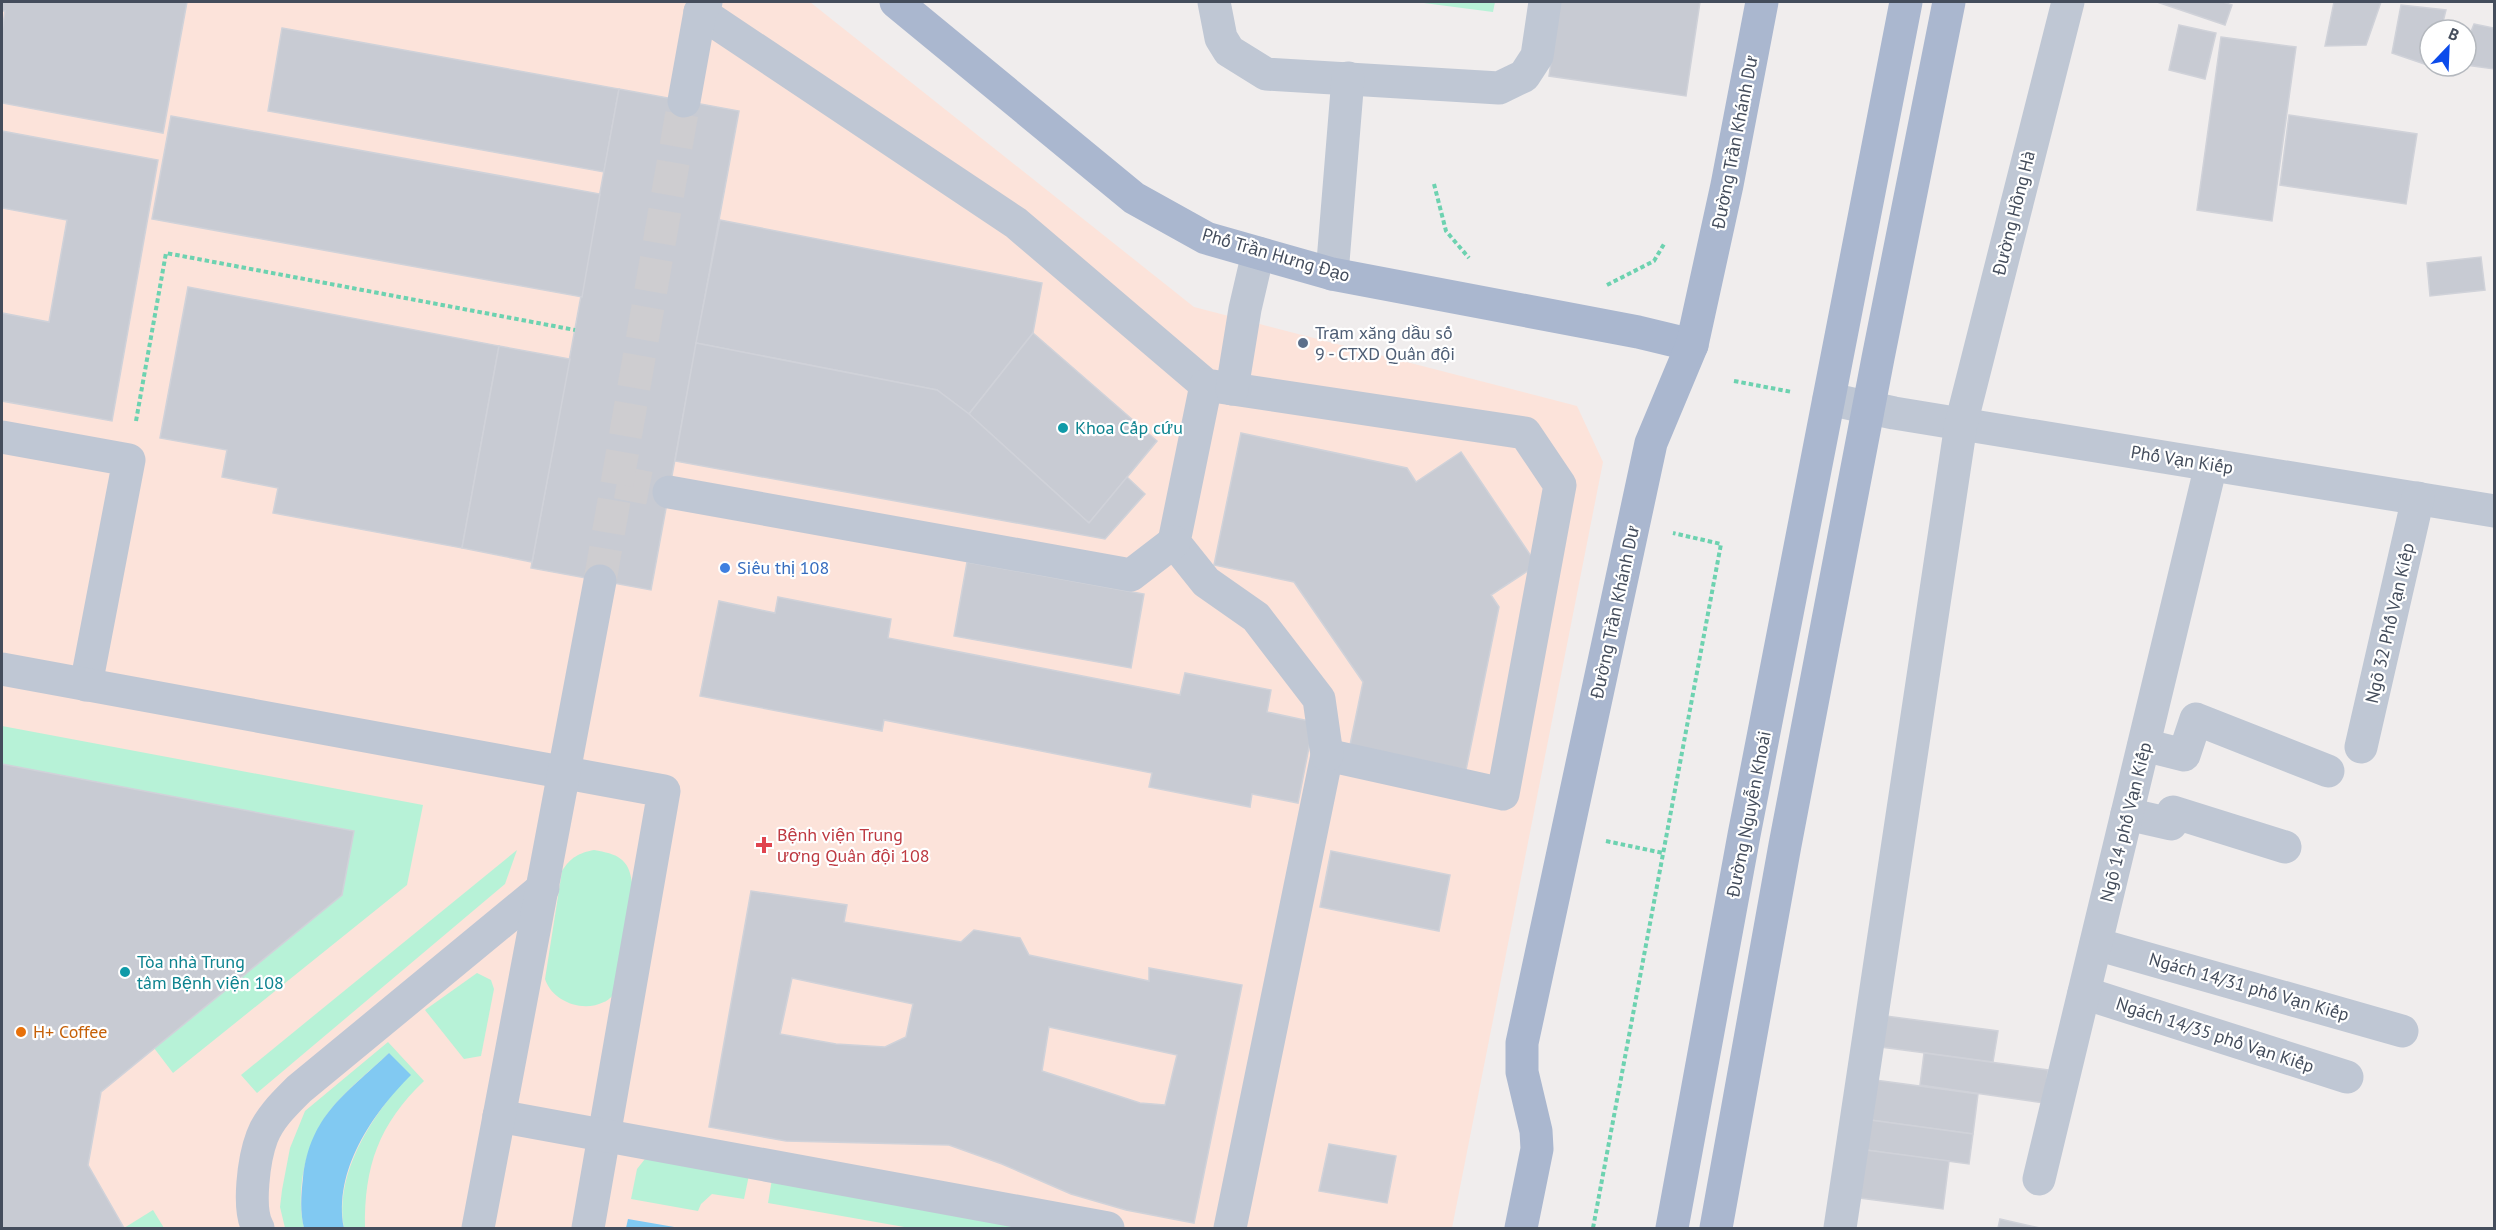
<svg xmlns="http://www.w3.org/2000/svg" width="2496" height="1230" font-family="'PT Sans',sans-serif">
	<style>
		.medical { fill: #fce3da }
		.green { fill: #b7f2d7 }
		.water { fill: #81c9f2 }
		.building { fill: #c8cbd3; stroke: #d0d2d9; stroke-width: 1.5; fill-rule: evenodd }
		.lines { fill: none; stroke-linecap: round; stroke-linejoin: round }
		.minor-tunnel { stroke: #cecdd0; stroke-width: 33; stroke-dasharray: 33 16; stroke-linecap: butt }
		.path { stroke: #6dd2b0; stroke-width: 4; stroke-dasharray: 4.5 3; stroke-linecap: butt }
		.minor { stroke: #bfc7d4; stroke-width: 33 }
		.major { stroke: #aab7cf; stroke-width: 33 }
		.service-dot { fill: #5c6f8a; stroke: #fff; stroke-width: 2 }
		.culture-dot { fill: #0f9aa8; stroke: #fff; stroke-width: 2 }
		.shop-dot { fill: #3f7fe0; stroke: #fff; stroke-width: 2 }
		.health-dot { fill: #e0444e; stroke: #fff; stroke-width: 2 }
		.food-dot { fill: #e8710a; stroke: #fff; stroke-width: 2 }
		.labels { text-anchor: middle; stroke-width: 4.5; stroke-linejoin: round; paint-order: stroke }
		.street-label { font-size: 18px; fill: #444d5c; stroke: #fff }
		.service-label { font-size: 18px; fill: #4e5e75; stroke: #fff; text-anchor: start }
		.culture-label { font-size: 18px; fill: #0d838f; stroke: #fff; text-anchor: start }
		.shop-label { font-size: 18px; fill: #366cbe; stroke: #fff; text-anchor: start }
		.health-label { font-size: 18px; fill: #be3a42; stroke: #fff; text-anchor: start }
		.food-label { font-size: 18px; fill: #c56008; stroke: #fff; text-anchor: start }
	</style>
	<rect width="100%" height="100%" fill="#f0eded"/>
	<polygon class="medical" points="2,2 810,2 1194,307 1577,406 1603,462 1452,1228 2,1228"/>
	<g class="green">
		<polygon points="1416,2 1495,2 1493,12"/>
		<polygon points="2,726 423,805 407,885 173,1073 154,1048 342,895 354,831 2,764"/>
		<polygon points="517,850 505,884 257,1093 241,1075"/>
		<path d="M594 850C617 854 629 858 632 883L615 993C612 996 608 1001 604 1002 582 1013 552 1001 545 979L562 871C571 857 579 853 594 850Z"/>
		<polygon points="477,973 491,980 494,989 481,1056 464,1059 425,1010"/>
		<path d="M388 1042 424 1081C379 1124 364 1166 365 1228H344C335 1181 363 1131 392 1095L389 1053C370 1071 348 1088 331 1109 306 1140 295 1189 304 1228H285L280 1207 282 1190 290 1148 305 1111Z"/>
		<polygon points="645,1159 749,1175 744,1199 712,1194 701,1204 698,1211 631,1199 637,1169"/>
		<polygon points="772,1179 1045,1228 910,1228 768,1203"/>
		<polygon points="153,1210 164,1228 124,1228"/>
	</g>
	<g class="water">
		<path d="M389 1053 411 1075C372 1114 333 1171 344 1228H304C300 1212 301 1195 303 1178 310 1115 346 1094 389 1053Z"/>
		<polygon points="628,1219 680,1228 626,1228"/>
	</g>
	<g class="building">
		<polygon points="2,2 187,2 163,133 2,103 2,31 5,11 2,11"/>
		<polygon points="1560,2 1700,2 1686,96 1549,76"/>
		<polygon points="2157,2 2223,2 2232,5 2225,25"/>
		<polygon points="2334,2 2381,2 2366,45 2325,46"/>
		<polygon points="2401,5 2446,10 2441,30 2430,30 2430,66 2392,53"/>
		<polygon points="2474,24 2494,28 2494,69 2466,65 2466,44"/>
		<polygon points="2179,25 2216,33 2205,79 2169,70"/>
		<polygon points="282,28 619,89 604,172 268,111"/>
		<polygon points="2221,37 2296,47 2272,221 2197,210"/>
		<polygon points="619,89 739,111 651,590 531,568"/>
		<polygon points="2289,115 2417,134 2406,204 2280,185"/>
		<polygon points="171,116 600,194 582,297 152,219"/>
		<polygon points="2,131 158,160 112,421 2,401 2,313 49,322 67,220 2,208"/>
		<polygon points="720,220 1042,283 1033,333 969,414 937,390 696,343"/>
		<polygon points="2481,257 2485,290 2430,296 2427,263"/>
		<polygon points="188,287 499,346 462,548 273,513 278,488 222,477 227,450 160,438"/>
		<polygon points="1033,333 1157,441 1089,523 969,414"/>
		<polygon points="696,343 937,390 969,414 1089,523 1127,477 1145,494 1105,539 675,461"/>
		<polygon points="499,346 570,359 532,562 462,548"/>
		<polygon points="1241,433 1407,468 1416,482 1461,452 1537,565 1491,595 1499,607 1466,770 1350,745 1363,682 1294,582 1214,565"/>
		<polygon points="967,562 1144,594 1131,668 954,636"/>
		<polygon points="778,597 891,619 888,638 1180,695 1185,673 1271,690 1267,712 1314,722 1298,803 1252,794 1250,807 1149,787 1152,773 884,720 882,731 700,696 719,601 775,613"/>
		<polygon points="2,764 354,831 342,895 101,1092 88,1165 124,1228 2,1228"/>
		<polygon points="1331,851 1450,875 1439,931 1320,907"/>
		<path d="M751 891 847 905 844 922 961 942 974 930 1020 938 1029 955 1149 981V968L1242 985 1194 1223 1126 1210 1071 1194 1002 1164 949 1145 786 1141 709 1127ZM792 978 913 1004 906 1037 885 1047 836 1044 780 1034ZM1049 1027 1177 1055 1165 1105 1140 1103 1042 1071Z"/>
		<polygon points="1886,1016 1998,1031 1993,1062 1881,1047"/>
		<polygon points="1924,1053 2048,1070 2044,1103 1920,1085"/>
		<polygon points="1875,1080 1978,1094 1973,1134 1870,1120"/>
		<polygon points="1870,1120 1973,1134 1969,1164 1866,1150"/>
		<polygon points="1329,1144 1396,1156 1387,1203 1319,1191"/>
		<polygon points="1866,1150 1949,1161 1943,1209 1860,1198"/>
		<polygon points="2000,1219 2040,1228 1998,1228"/>
	</g>
	<g class="lines">
		<g class="minor-tunnel">
			<polyline points="617,482 669,492"/>
			<polyline points="600,581 684,101"/>
		</g>
		<g class="path">
			<polyline points="1434,184 1446,231 1469,258"/>
			<polyline points="1607,285 1654,261 1664,244"/>
			<polyline points="1734,381 1792,392"/>
			<polyline points="136,421 166,253 575,330"/>
			<polyline points="1606,841 1663,853"/>
			<polyline points="1593,1228 1721,544 1673,533"/>
		</g>
		<g class="minor">
			<polyline points="1214,2 1221,38 1229,51 1266,74 1499,88 1524,76 1537,56 1545,2"/>
			<polyline points="700,12 1016,223 1206,385 1525,433 1560,485 1503,794 1327,755 1230,1228"/>
			<polyline points="684,101 700,12 706,2"/>
			<polyline points="1332,274 1348,78"/>
			<polyline points="1206,385 1174,542 1206,582 1256,617 1319,699 1327,755"/>
			<polyline points="1232,389 1245,309 1258,253"/>
			<polyline points="1829,399 1894,413 2494,511"/>
			<polyline points="2,437 129,460 86,685"/>
			<polyline points="669,492 1131,575 1174,542"/>
			<polyline points="2,669 664,791 588,1228"/>
			<polyline points="2144,745 2184,755 2196,719 2328,771"/>
			<polyline points="2361,747 2418,498"/>
			<polyline points="2127,814 2171,824 2173,812 2285,847"/>
			<polyline points="2096,944 2402,1031"/>
			<polyline points="2084,993 2347,1077"/>
			<polyline points="499,1116 1108,1228"/>
			<polyline points="2039,1179 2211,465"/>
			<path d="M258 1228C247 1209 254 1158 262 1137 269 1118 285 1103 299 1089L543 888"/>
			<polyline points="478,1228 600,581"/>
			<polyline points="1840,1228 1961,424 2068,2"/>
		</g>
		<g class="major">
			<polyline points="896,2 1134,198 1206,238 1332,274 1638,332 1692,345"/>
			<polyline points="1521,1228 1537,1149 1536,1131 1522,1072 1522,1043 1651,443 1692,345 1727,185 1762,2"/>
			<polyline points="1672,1228 1744,835 1906,2"/>
			<polyline points="1716,1228 1785,845 1878,358 1949,2"/>
		</g>
	</g>
	<circle class="service-dot" cx="1303" cy="343" r="6"/>
	<g class="culture-dot">
		<circle cx="1063" cy="428" r="6"/>
		<circle cx="125" cy="972" r="6"/>
	</g>
	<circle class="shop-dot" cx="725" cy="568" r="6"/>
	<path class="health-dot" d="M761 836h6v6h6v6h-6v6h-6v-6h-6v-6h6z"/>
	<circle class="food-dot" cx="21" cy="1032" r="6"/>
	<g class="labels">
		<g class="street-label">
			<text transform="translate(1735 142) rotate(-79)" y="6">Đường Trần Khánh Dư</text>
			<text transform="translate(2014 213) rotate(-76)" y="6">Đường Hồng Hà</text>
			<text transform="translate(1276 255) rotate(16)" y="6">Phố Trần Hưng Đạo</text>
			<text transform="translate(2182 460) rotate(9)" y="6">Phố Vạn Kiếp</text>
			<text transform="translate(1615 612) rotate(-78)" y="6">Đường Trần Khánh Dư</text>
			<text transform="translate(2390 623) rotate(-77)" y="6">Ngõ 32 Phố Vạn Kiếp</text>
			<text transform="translate(1749 814) rotate(-79)" y="6">Đường Nguyễn Khoái</text>
			<text transform="translate(2126 822) rotate(-76)" y="6">Ngõ 14 phố Vạn Kiếp</text>
			<text transform="translate(2249 987) rotate(16)" y="6">Ngách 14/31 phố Vạn Kiếp</text>
			<text transform="translate(2215 1035) rotate(18)" y="6">Ngách 14/35 phố Vạn Kiếp</text>
		</g>
		<g class="service-label">
			<text x="1315" y="339">Trạm xăng dầu số<tspan x="1315" dy="21">9 - CTXD Quân đội</tspan></text>
		</g>
		<g class="culture-label">
			<text x="1075" y="434">Khoa Cấp cứu</text>
			<text x="137" y="968">Tòa nhà Trung<tspan x="137" dy="21">tâm Bệnh viện 108</tspan></text>
		</g>
		<g class="shop-label">
			<text x="737" y="574">Siêu thị 108</text>
		</g>
		<g class="health-label">
			<text x="777" y="841">Bệnh viện Trung<tspan x="777" dy="21">ương Quân đội 108</tspan></text>
		</g>
		<g class="food-label">
			<text x="33" y="1038">H+ Coffee</text>
		</g>
	</g>
	<rect width="2496" height="1230" fill="none" stroke="#444d5c" stroke-width="6"/>
	<g transform="translate(2448 48) rotate(23)"><circle r="28" fill="#ffffff" stroke="#b4b8be" stroke-width="1.5"/>
	<path d="M0-4.5L10 22L0 15L-10 22Z" fill="#0c4beb"/>
	<text y="-9" font-size="16" font-weight="bold" text-anchor="middle" fill="#444d5c">B</text>
	</g>
</svg>
